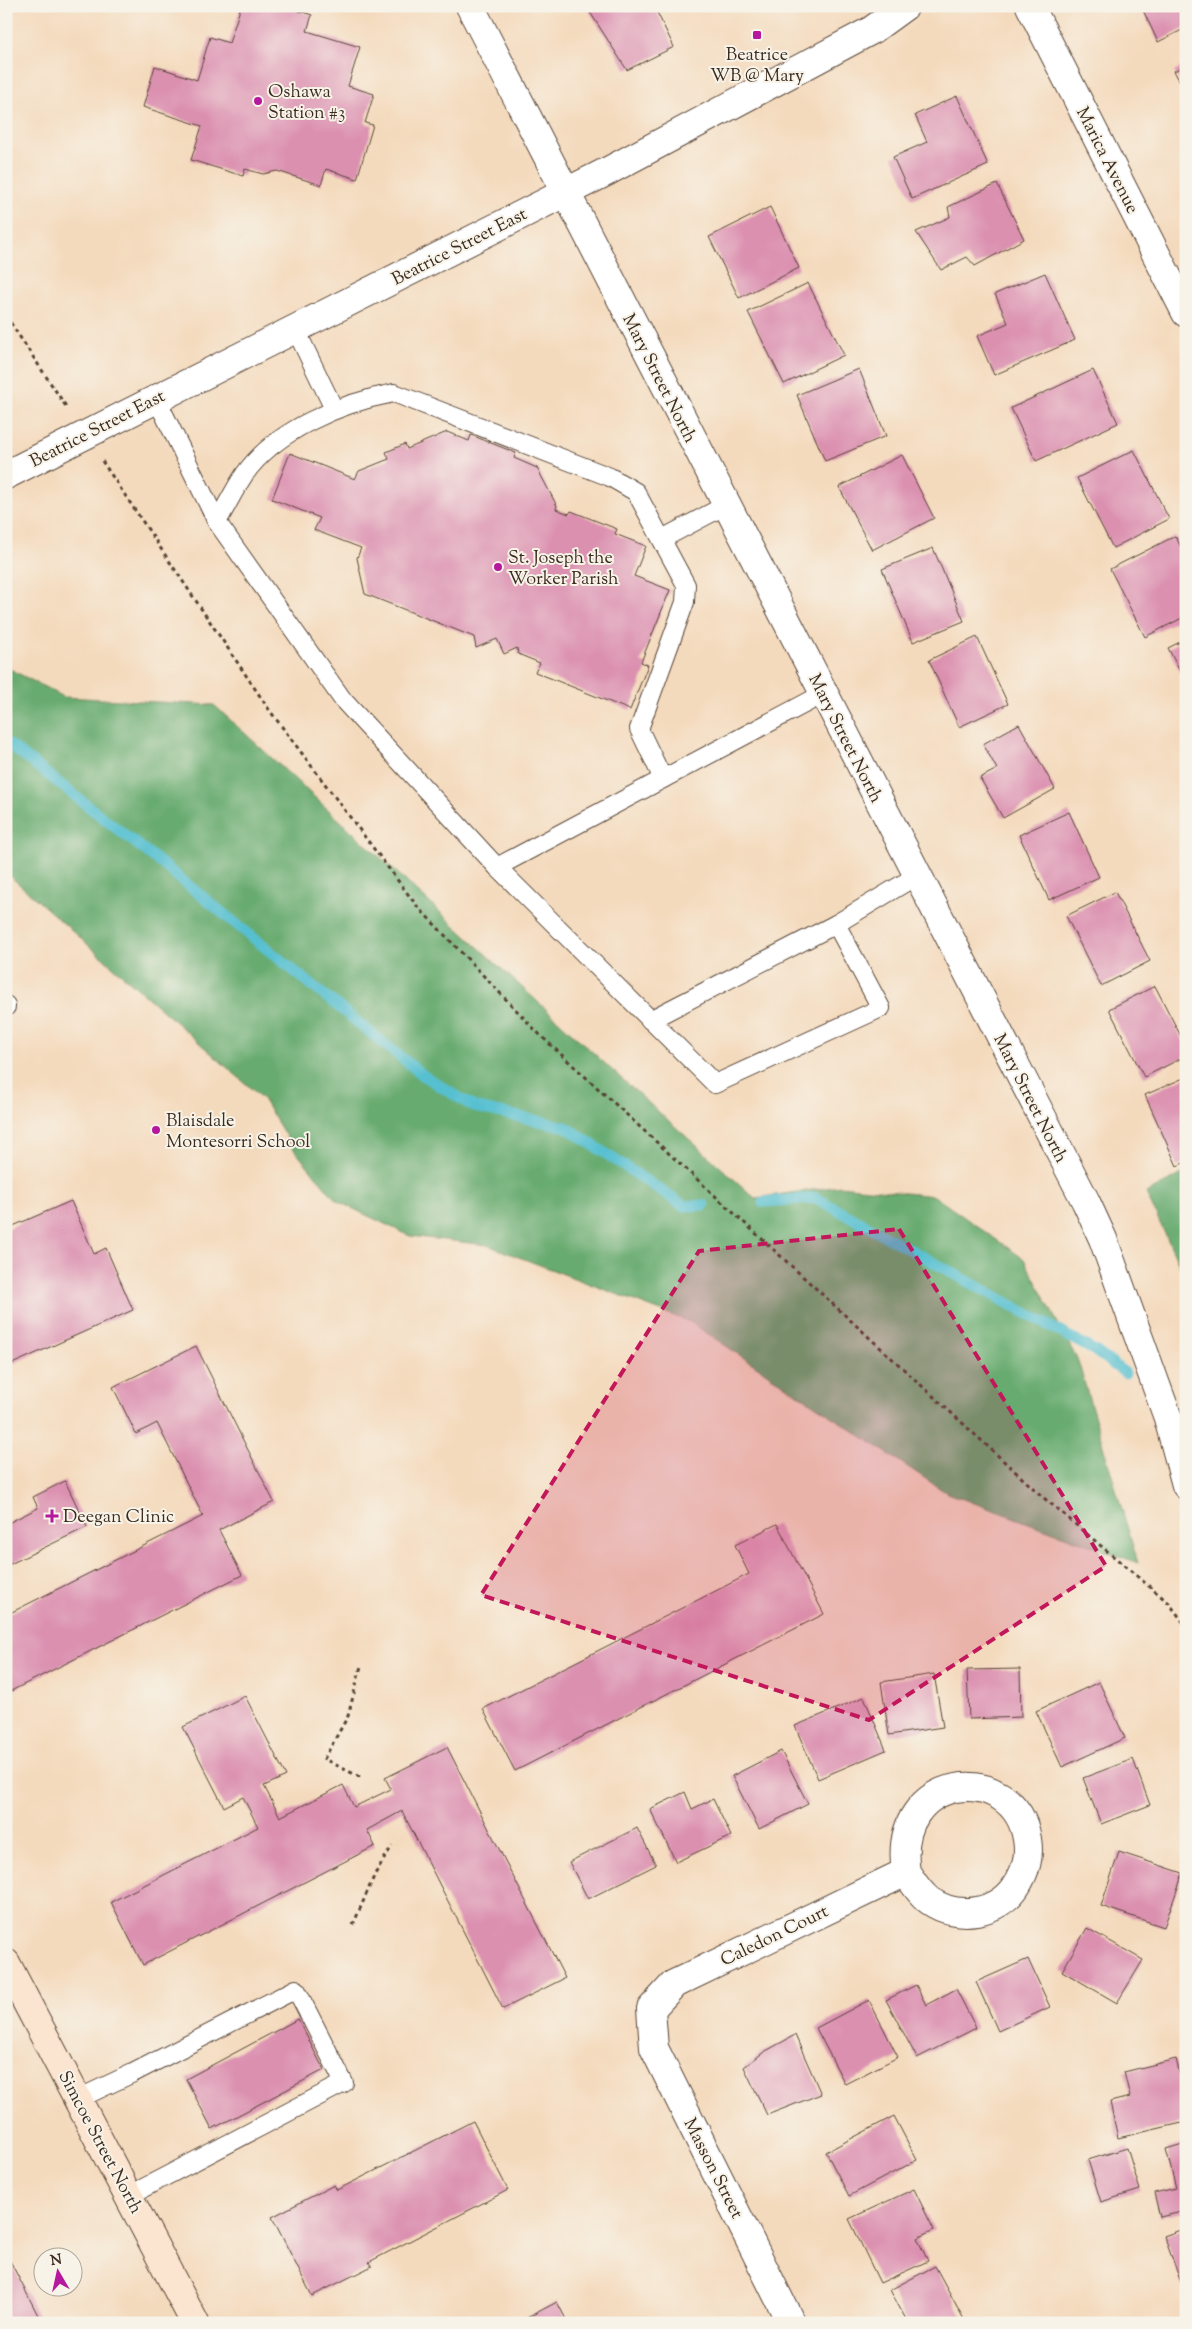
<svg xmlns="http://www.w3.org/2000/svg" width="1192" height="2329" font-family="'Sorts Mill Goudy',serif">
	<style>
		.forest { fill: #68ab6f; stroke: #526a46 }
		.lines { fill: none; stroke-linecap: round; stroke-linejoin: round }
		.stream { stroke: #56c0d1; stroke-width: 11 }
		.building { fill: #db90b0 }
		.service-casing { stroke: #574436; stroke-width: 20 }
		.minor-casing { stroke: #574436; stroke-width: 30 }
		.tertiary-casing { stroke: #574436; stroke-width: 30 }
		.secondary-casing { stroke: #574436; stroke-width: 30 }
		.path { stroke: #574436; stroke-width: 3; stroke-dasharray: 4 4; stroke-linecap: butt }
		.service { stroke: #fff; stroke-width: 18 }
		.minor { stroke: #fff; stroke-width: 28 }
		.tertiary { stroke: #fff; stroke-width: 28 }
		.secondary { stroke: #fce5d0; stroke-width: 28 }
		.marked { fill: #c2185b; fill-opacity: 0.2; stroke: #c2185b; stroke-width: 4; stroke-dasharray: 10 6; stroke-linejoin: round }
		.poi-dot { fill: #b5179e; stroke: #f7f3e8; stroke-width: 2 }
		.labels { text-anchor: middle; stroke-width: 4; stroke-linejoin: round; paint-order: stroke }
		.poi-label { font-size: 18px; fill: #3b2a1e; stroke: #f7f3e8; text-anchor: start }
		.street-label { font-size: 18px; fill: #3b2a1e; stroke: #f7f3e8 }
	</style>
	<rect width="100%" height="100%" fill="#f7f3e8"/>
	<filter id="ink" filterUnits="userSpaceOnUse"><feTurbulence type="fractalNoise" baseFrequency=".02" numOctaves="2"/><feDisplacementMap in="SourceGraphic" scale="10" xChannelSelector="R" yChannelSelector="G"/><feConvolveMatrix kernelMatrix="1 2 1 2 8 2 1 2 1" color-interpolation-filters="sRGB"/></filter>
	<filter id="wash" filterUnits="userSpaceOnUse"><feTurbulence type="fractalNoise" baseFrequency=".0096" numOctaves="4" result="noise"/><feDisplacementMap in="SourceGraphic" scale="20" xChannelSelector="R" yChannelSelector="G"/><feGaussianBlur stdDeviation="1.12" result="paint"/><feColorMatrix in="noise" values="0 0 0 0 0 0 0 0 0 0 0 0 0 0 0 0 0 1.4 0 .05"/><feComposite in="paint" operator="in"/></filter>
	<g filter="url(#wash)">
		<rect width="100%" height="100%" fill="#f4dabd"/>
		<g class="forest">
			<polygon points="6,667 64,697 214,705 623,1080 755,1198 840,1186 934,1196 1024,1259 1078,1361 1138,1563 947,1493 690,1322 487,1245 410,1236 337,1201 295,1151 263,1099 11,877 6,878"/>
			<polygon points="1186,1172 1186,1279 1146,1193"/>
		</g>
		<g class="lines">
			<g class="stream">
				<polyline points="6,742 152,856 424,1076 474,1107 566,1127 684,1206 704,1205"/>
				<polyline points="763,1202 816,1198 1095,1351 1125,1373"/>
			</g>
		</g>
		<g id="blocks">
			<g class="building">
				<polygon points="241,6 284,6 312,15 307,31 360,47 348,86 374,94 365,123 373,125 357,179 326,169 321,185 277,171 263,174 245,169 243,176 191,160 202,126 143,107 155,66 197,80 210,37 229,43"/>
				<polygon points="586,6 654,6 674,47 627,70"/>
				<polygon points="1141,6 1186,6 1186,28 1158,42"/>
				<polygon points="1186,65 1186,93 1174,71"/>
				<polygon points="957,96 988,165 912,199 893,157 927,142 915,115"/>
				<polygon points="997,184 1024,239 975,266 967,257 941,270 916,232 950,217 948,207"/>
				<polygon points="770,207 799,268 739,298 709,237"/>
				<polygon points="1045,273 1075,340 994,375 977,336 1008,323 995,294"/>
				<polygon points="808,283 844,355 784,384 748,312"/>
				<polygon points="859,369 886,436 825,461 797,395"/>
				<polygon points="1093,370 1118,423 1036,461 1011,408"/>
				<polygon points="447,432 469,441 471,435 516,453 514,458 537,468 557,506 556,509 569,514 571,511 617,529 615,534 646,546 634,576 670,590 641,662 648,665 630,710 535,672 540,663 518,654 517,648 504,654 497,639 476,648 474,637 365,594 357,558 361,548 314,530 320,518 272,499 290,453 355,479 359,471 389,459 386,452 405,444 407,449"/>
				<polygon points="1134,450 1169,519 1113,548 1077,478"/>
				<polygon points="902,455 934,518 872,550 839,487"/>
				<polygon points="1175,536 1186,556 1186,616 1145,637 1110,569"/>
				<polygon points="933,548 964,621 913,642 882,569"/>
				<polygon points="977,637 1008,704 959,727 929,660"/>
				<polygon points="1186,639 1186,683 1168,648"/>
				<polygon points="1019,724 1055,789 1003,818 980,778 997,769 983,744"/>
				<polygon points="1069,812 1099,877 1049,900 1019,835"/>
				<polygon points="1115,892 1150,961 1101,986 1066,916"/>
				<polygon points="1155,986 1186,1046 1186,1056 1144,1077 1109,1009"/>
				<polygon points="1186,1077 1186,1162 1177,1166 1145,1095"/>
				<polygon points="71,1201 94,1254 106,1248 133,1310 12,1364 6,1352 6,1229"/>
				<polygon points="196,1346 274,1502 219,1530 242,1575 11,1691 6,1681 6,1615 203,1516 157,1423 136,1434 113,1387"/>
				<polygon points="65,1481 87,1527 6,1566 6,1524 38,1508 33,1497"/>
				<polygon points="777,1524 824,1614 515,1771 483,1709 749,1574 735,1545"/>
				<polygon points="1020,1669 1021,1717 969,1719 967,1670"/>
				<polygon points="934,1674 943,1727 889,1735 881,1682"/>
				<polygon points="1099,1682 1125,1738 1062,1767 1036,1711"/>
				<polygon points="245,1696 286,1776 264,1786 280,1817 343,1785 354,1807 391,1789 385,1778 447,1747 565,1978 503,2009 402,1811 367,1830 375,1846 143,1965 111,1902 258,1827 243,1797 224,1807 183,1727"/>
				<polygon points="864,1697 886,1750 818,1779 795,1726"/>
				<polygon points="781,1751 808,1804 759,1829 732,1776"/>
				<polygon points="1133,1759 1150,1805 1101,1824 1083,1778"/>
				<polygon points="685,1792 692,1809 713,1799 731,1836 676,1862 650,1809"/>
				<polygon points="637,1828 656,1865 588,1899 569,1862"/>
				<polygon points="1119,1852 1183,1873 1164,1927 1101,1906"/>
				<polygon points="1087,1928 1143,1960 1117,2003 1062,1971"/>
				<polygon points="1028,1959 1050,2007 998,2031 976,1982"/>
				<polygon points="916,1985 926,2005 956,1989 976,2028 917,2058 886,2000"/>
				<polygon points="869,2000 898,2057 845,2084 816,2028"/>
				<polygon points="298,2019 324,2070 212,2129 186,2079"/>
				<polygon points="795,2035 821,2094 767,2115 744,2067 764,2052"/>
				<polygon points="1176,2059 1186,2100 1186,2122 1118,2138 1110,2102 1130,2097 1124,2072"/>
				<polygon points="894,2116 917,2160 849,2196 826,2152"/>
				<polygon points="473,2121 508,2190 369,2262 372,2266 312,2296 272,2217 334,2185 337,2190"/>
				<polygon points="1186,2143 1186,2211 1160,2217 1154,2193 1176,2188 1166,2149"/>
				<polygon points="1127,2148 1140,2190 1101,2202 1088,2160"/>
				<polygon points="914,2189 934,2230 917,2238 928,2261 880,2283 849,2219"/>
				<polygon points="1186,2228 1186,2296 1164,2236"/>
				<polygon points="6,2253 42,2323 6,2323"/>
				<polygon points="935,2266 966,2323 908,2323 890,2290"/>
				<polygon points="557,2302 568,2323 517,2323"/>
			</g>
		</g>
	</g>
	<g filter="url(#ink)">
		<use href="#blocks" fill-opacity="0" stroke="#574436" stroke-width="1"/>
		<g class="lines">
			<defs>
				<g id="service">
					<polyline points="295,328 334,409"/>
					<polyline points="156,398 217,522 343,700 497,867 715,1084 881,1008 836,924 916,876"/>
					<path d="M217 522C226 507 234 490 244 475 275 430 341 403 394 393L610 477 636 492 686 585 685 602 639 729 663 779"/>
					<polyline points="662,539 726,505"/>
					<polyline points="497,867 823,694"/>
					<polyline points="6,1005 6,1007"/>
					<polyline points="650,1020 836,924"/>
					<polyline points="78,2099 133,2073 296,1989 344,2083 130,2195"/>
				</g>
				<g id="minor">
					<polyline points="470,6 1086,1202 1103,1239 1168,1418 1186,1485"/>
					<polyline points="1030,6 1186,313"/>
					<path d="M791 2323 654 2048 651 2009 674 1984 906 1872C890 1771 1015 1760 1027 1839 1030 1857 1026 1870 1017 1885 999 1914 957 1920 930 1901 920 1894 912 1881 906 1872"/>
				</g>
				<polyline id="tertiary" points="6,475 608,171 872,30 905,6"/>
				<polyline id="secondary" points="6,1963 195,2323"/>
			</defs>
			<use href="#service" class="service-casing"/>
			<use href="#minor" class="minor-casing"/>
			<use href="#tertiary" class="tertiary-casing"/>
			<use href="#secondary" class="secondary-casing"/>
			<g class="path">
				<polyline points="6,316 67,408"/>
				<polyline points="102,461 270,711 417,906 541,1036 1044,1498 1169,1603 1186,1626"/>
				<polyline points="360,1777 324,1759 348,1716 361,1666"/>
				<polyline points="353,1925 375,1874 392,1846"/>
			</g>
			<use href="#service" class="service"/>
			<use href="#minor" class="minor"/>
			<use href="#tertiary" class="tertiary"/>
			<use href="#secondary" class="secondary"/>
		</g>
	</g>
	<path class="marked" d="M899 1229 1106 1566 869 1720 481 1595 699 1251Z"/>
	<g class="poi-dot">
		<rect x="752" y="30" width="10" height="10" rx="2.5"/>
		<circle cx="258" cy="101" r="5"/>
		<circle cx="498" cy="567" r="5"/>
		<circle cx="156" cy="1130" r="5"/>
		<path d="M49.5 1508.5h5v5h5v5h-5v5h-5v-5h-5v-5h5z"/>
	</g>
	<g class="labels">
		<g class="poi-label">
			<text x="757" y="60" text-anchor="middle">Beatrice<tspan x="757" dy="21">WB @ Mary</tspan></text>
			<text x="268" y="97">Oshawa<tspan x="268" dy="21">Station #3</tspan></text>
			<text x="508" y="563">St. Joseph the<tspan x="508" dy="21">Worker Parish</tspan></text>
			<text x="166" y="1126">Blaisdale<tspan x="166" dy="21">Montesorri School</tspan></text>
			<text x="63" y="1522">Deegan Clinic</text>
		</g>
		<g class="street-label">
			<text transform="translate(1108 160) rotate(63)" y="6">Marica Avenue</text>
			<text transform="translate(459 246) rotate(-27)" y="6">Beatrice Street East</text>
			<text transform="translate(660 378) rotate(63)" y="6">Mary Street North</text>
			<text transform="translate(97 428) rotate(-27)" y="6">Beatrice Street East</text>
			<text transform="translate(846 738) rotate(63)" y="6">Mary Street North</text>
			<text transform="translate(1031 1098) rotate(63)" y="6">Mary Street North</text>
			<text transform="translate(774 1935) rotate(-26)" y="6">Caledon Court</text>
			<text transform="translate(101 2142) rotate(62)" y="6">Simcoe Street North</text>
			<text transform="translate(714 2168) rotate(63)" y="6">Masson Street</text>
		</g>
	</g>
	<rect width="1192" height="2329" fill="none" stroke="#f7f3e8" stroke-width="25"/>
	<g transform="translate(58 2272) rotate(351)"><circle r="24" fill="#f7f3e8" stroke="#aca397"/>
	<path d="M0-4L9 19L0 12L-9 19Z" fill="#b5179e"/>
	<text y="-8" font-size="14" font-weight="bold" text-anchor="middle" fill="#3b2a1e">N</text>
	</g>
</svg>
